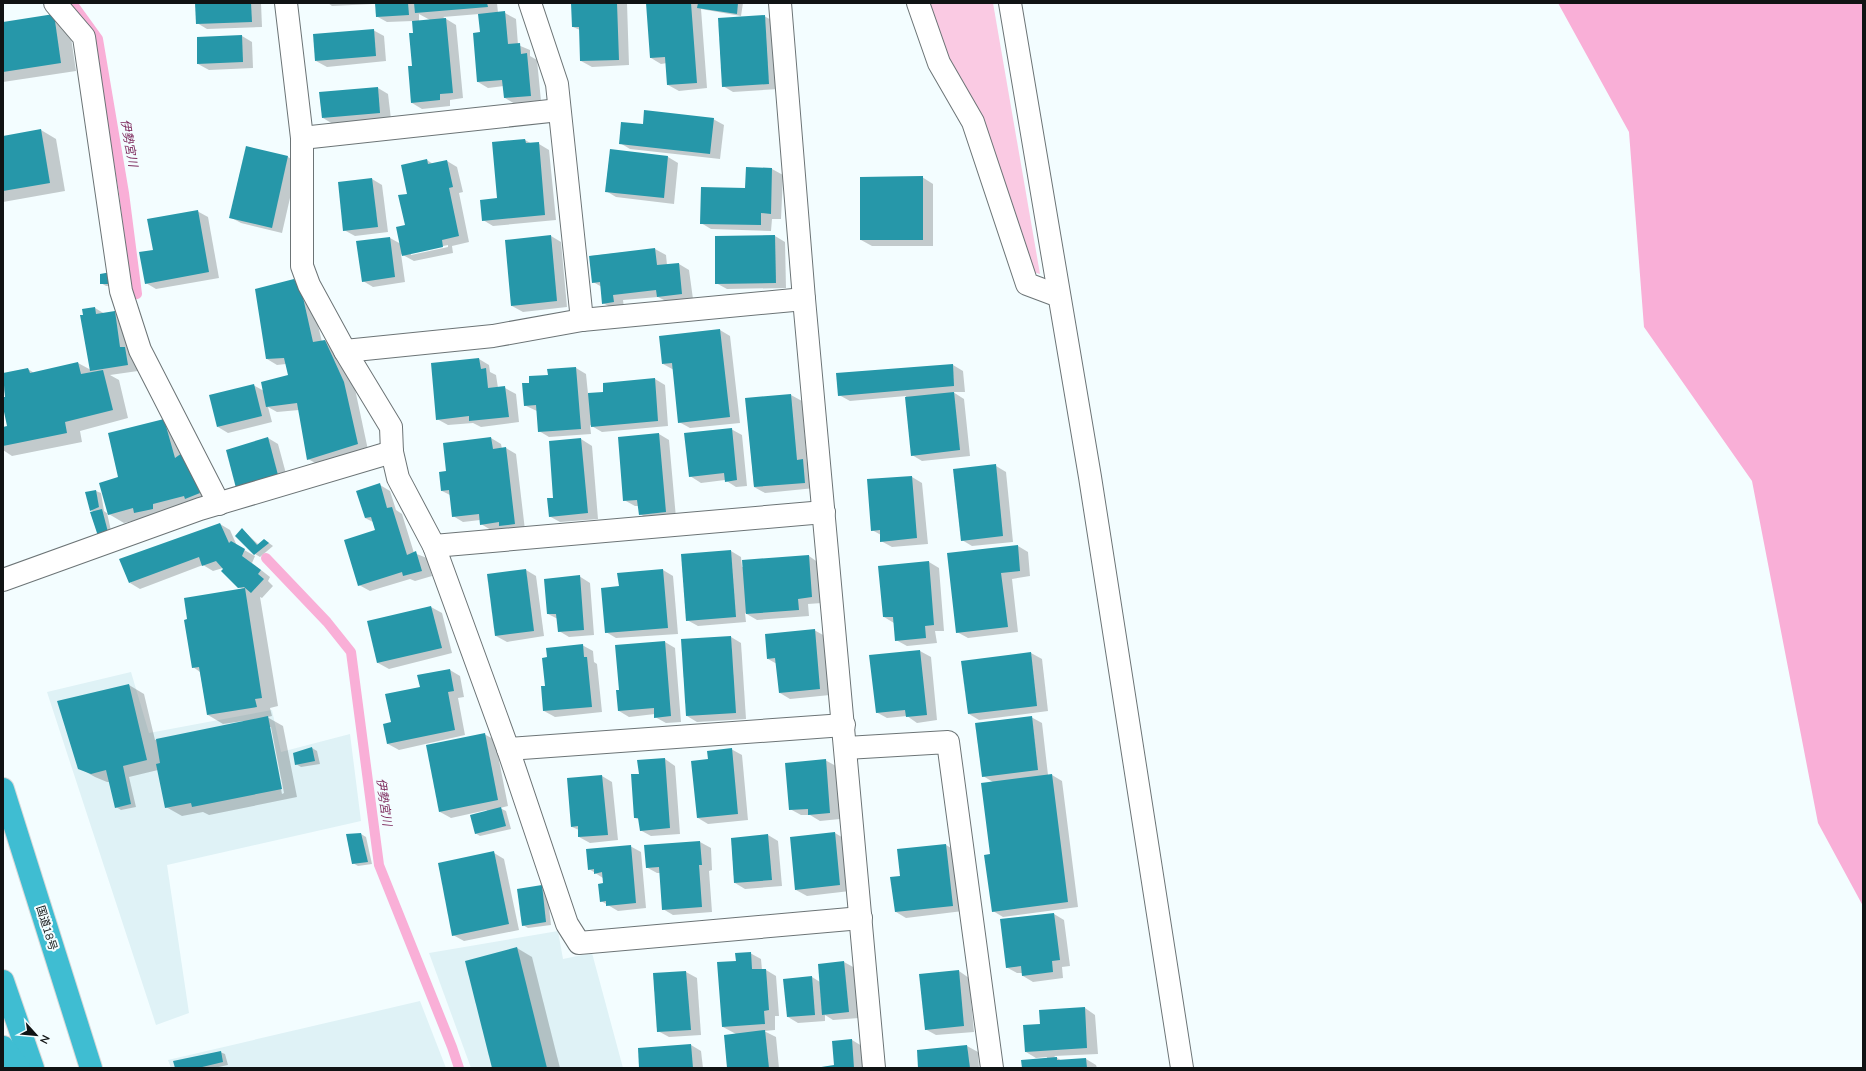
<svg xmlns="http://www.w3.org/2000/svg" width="1866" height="1071" font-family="'Nunito Sans','Noto Sans JP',sans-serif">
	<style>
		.built { fill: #dff2f6 }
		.green { fill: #facae3 }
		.water { fill: #f9afd7 }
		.shadow { fill: #0003; fill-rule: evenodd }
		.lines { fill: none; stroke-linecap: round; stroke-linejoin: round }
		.stream { stroke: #f9afd7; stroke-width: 10 }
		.building { fill: #2697a9 }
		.street-casing { stroke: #6c7476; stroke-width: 24 }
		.highway-casing { stroke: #d9d9d9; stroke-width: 24 }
		.street { stroke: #fff; stroke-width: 22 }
		.highway { stroke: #3fbdd2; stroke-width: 22 }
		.labels { text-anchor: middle; stroke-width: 4; stroke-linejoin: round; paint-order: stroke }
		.street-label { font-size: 11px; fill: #101314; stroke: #f3fdff }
		.water-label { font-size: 12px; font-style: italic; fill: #7e2b5e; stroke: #f3fdff }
	</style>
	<rect width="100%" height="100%" fill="#f3fdff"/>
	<g class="built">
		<polygon points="131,672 149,733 272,710 281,752 350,734 361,821 167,865 189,1013 156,1025 47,692"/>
		<polygon points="558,931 563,959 592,953 623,1068 471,1068 429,953"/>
		<polygon points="420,1001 446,1068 171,1068 168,1060"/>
	</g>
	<polygon class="green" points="928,3 993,3 1040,274 1033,272 947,57"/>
	<polygon class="water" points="1558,3 1863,3 1863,906 1818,823 1752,481 1644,327 1629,132"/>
	<g class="shadow">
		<polygon points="196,3 261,3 262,27 207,29 197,23"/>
		<polygon points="328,3 373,3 373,4 332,6"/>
		<path d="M376 3H497L498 13H505L516 19 518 45 530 50V56L537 60 541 101 515 104 505 98 504 86 488 88 478 82 481 33 479 14 443 17 456 25 463 98 450 100V106L422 109 412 103 414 34 413 21 387 22 376 16ZM419 14 430 20 419 22Z"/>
		<polygon points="572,3 627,3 629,65 592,67 581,61 580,30 573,27"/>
		<polygon points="647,3 743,3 741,16 701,9 707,88 679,91 668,85 667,63 661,64 651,58"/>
		<polygon points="54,15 69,24 76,71 3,82 3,23"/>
		<polygon points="764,16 775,22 779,89 733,92 723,86"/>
		<polygon points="373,30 384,36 386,61 327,67 316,61"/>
		<polygon points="242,36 252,42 253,68 209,70 198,64"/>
		<polygon points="378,88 388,94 391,119 333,124 323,118"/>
		<polygon points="713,119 724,125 720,159 630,149 620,143 644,125"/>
		<polygon points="41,130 56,139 65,191 3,202 3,137"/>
		<polygon points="525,140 532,144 539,144 549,150 556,220 493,226 483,220 498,199"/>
		<polygon points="247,148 288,157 298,163 282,233 241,223 230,217"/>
		<polygon points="611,150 668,157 678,163 674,204 616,197 606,191"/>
		<path d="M427 160 433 164 447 161 457 167 463 192 459 193 469 242 452 246 453 253 414 261 401 254 405 282 373 287 363 281 390 238 401 244 406 226 408 194ZM448 245V247L411 255V253Z"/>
		<polygon points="747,168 772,169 783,175 781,219 772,219 771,231 711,229 701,223 746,190"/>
		<polygon points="922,177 933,184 933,246 872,246 861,240"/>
		<polygon points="372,179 382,185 388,232 355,236 344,230"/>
		<polygon points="197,211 208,217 219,278 156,289 146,283 154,251"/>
		<polygon points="551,236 561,242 567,307 523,312 512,306"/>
		<polygon points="775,236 785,242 786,288 727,289 716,283"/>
		<polygon points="655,249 666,255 667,265 679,264 689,270 693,299 668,302 658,297 623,300 624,308 614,309 603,303 602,287 593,282 590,256"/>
		<polygon points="101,274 116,286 106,286 101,283"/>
		<polygon points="294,280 304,286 312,300 322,342 325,341 335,347 355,389 368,450 319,465 308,459 299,410 277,412 268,407 272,422 228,433 218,427 253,385 264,391 289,376 286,364 277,365 267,359"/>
		<polygon points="95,308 105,314 115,312 125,318 136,354 138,371 110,375 119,380 128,418 80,431 82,442 12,456 3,450 3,428 9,427 3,403 3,398 6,398 3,385 3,374 28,369 34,373 78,363 91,370 83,310"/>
		<polygon points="720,330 730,336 740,423 690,428 679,422 674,370 663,364"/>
		<polygon points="479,359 489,365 490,372 496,375 498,388 505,388 516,394 519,422 481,427 473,423 448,425 437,419"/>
		<polygon points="953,365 963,371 965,392 953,392 964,399 970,456 922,461 912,455 906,396 850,401 839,395"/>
		<polygon points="576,368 586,374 588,394 604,393 655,379 665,385 668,426 602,432 590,425 591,434 549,437 539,431 537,411 524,405 530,384"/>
		<polygon points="791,395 802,401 807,463 813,466 815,488 765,493 754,487 746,399"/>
		<polygon points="164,420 215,502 124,523 107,513 112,535 104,538 94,512 91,510 96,491 101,493 104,511 108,514"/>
		<polygon points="731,429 742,435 747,486 736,487 725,480 701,483 690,476"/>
		<polygon points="659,434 669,440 676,518 650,520 640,514 639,506 635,506 624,500"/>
		<polygon points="268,438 278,444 288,481 248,493"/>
		<polygon points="491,438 501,444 502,449 506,448 516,454 525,530 511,531 506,528 491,530 481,524 480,520 463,522 453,516 450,495 442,491 447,472"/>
		<polygon points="581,439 592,446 598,519 560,522 549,516 554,499"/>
		<polygon points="996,466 1006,472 1013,542 972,546 962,540"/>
		<polygon points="912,477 922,483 928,544 892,547 881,541 881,535 872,530"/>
		<polygon points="380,485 390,491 396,510 402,514 414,553 427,558 432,576 415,581 410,579 370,591 359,585 376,531 373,522 365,518"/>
		<path d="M220 524 230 530 237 546 255 556 252 563 270 577 268 581 273 586 262 598 260 597 278 706 270 708 272 716 267 717 283 726 297 797 209 815 203 812 182 816 166 807 158 770 129 777 136 807 121 810 116 807 110 782H107L95 777 79 768 129 685 144 694 155 740 243 722V721L223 724 208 715 200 672 193 667 243 589 238 587 223 568 213 571 203 565 140 589 130 583ZM269 727H271L284 793 282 794Z"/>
		<polygon points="242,529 259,545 265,540 273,546 260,557 255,554"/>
		<polygon points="1018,546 1028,552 1030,576 1012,579 1018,632 968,638 957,632"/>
		<polygon points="731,551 741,557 742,567 809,556 819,563 822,603 808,604 809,616 757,620 745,613 746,622 698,626 687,620"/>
		<polygon points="929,562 939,568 944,631 935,631 937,643 907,646 896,640 894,623 884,617"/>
		<polygon points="526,570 536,576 544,636 507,642 496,636"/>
		<polygon points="663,570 673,576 678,634 616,638 606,632 620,587"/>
		<polygon points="579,576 590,583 594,635 569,637 559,631 558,619 548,614"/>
		<polygon points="431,607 442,613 452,653 389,669 378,663 368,622"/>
		<polygon points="814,630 825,636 830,695 790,699 780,693 777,664 768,659"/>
		<polygon points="731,637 741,643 746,719 697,722 687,716"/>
		<polygon points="665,642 675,648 681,722 666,723 655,717 655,714 629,717 619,711 620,691"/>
		<polygon points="582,645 593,651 594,662 597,664 602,712 555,717 544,711 546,686"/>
		<polygon points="920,651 931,657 937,720 917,723 907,716 887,718 876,712"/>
		<polygon points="1031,653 1042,659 1048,711 979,720 969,714"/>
		<polygon points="450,670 460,676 464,697 458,698 465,735 399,750 388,744 392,723 421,688"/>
		<polygon points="1031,717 1042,723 1048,775 1052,775 1062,781 1078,907 1003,917 993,911 991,855 993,782 983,776"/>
		<polygon points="484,734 495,740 508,806 500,808 506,811 511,829 480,836 475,833 487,810 451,818 440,812"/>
		<polygon points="312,748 317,751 320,764 301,767 296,764"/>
		<polygon points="731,749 742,755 748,820 708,824 698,818 709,760"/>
		<polygon points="665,759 675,766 680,834 651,836 640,830 640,820 635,818 640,775"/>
		<polygon points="825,760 836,766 840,819 820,821 810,815 801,815 790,809"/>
		<polygon points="602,776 612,782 618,840 590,843 579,837 579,830 572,827"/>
		<polygon points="835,833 845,839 850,891 807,896 796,890"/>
		<polygon points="361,834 366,837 372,864 358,866 353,863"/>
		<polygon points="768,835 778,841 782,886 745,889 735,883"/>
		<polygon points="700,842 711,848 712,870 709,871 712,912 673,915 663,909 660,873 657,873 646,867"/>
		<polygon points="946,845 956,851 963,911 906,918 896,912 901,877"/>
		<polygon points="630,846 641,852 646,908 618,911 601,901 604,884 603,878 589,869"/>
		<polygon points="494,853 504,859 519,930 464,941 453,935"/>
		<polygon points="542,886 547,889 551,925 528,928 523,925"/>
		<polygon points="1054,914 1064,920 1070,966 1062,967 1063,978 1033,982 1023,976 1022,973 1017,973 1006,967"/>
		<polygon points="517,948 532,957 560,1068 493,1068"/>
		<polygon points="750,953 761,959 762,970 766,970 776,976 779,1016 775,1016 775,1030 764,1031 776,1037 779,1068 728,1068 736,1034 723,1027 737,962"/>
		<polygon points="844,962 855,968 859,1018 833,1020 825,1015 825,1021 798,1023 788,1017 812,977 820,982 819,965"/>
		<polygon points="959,971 969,978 974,1032 936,1035 925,1029"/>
		<polygon points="686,972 697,978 701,1035 669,1037 658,1031"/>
		<polygon points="1085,1008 1095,1015 1098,1054 1054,1056 1062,1061 1086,1059 1096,1065 1097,1068 1023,1068 1047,1059 1047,1057 1036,1058 1026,1052 1041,1025"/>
		<polygon points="852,1040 862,1046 864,1068 814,1068 835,1066"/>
		<polygon points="691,1045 701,1051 703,1068 640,1068"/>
		<polygon points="967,1046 978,1052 979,1068 919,1068"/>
		<polygon points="220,1052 225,1054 228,1065 214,1068 176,1068"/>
	</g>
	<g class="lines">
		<g class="stream">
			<polyline points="72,3 98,39 124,193 137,294"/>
			<polyline points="266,558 327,622 351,652 379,865 452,1047 459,1068"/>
		</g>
	</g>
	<g class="building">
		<polygon points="195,3 251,3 252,22 196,24"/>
		<polygon points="375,3 408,3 409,15 376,17"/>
		<polygon points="414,3 487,3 488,7 415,13"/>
		<polygon points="571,3 617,3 619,60 580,61 579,27 572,27"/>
		<polygon points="646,3 691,3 697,83 667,85 665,57 650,58"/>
		<polygon points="698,3 738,3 737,14 697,8"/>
		<polygon points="505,11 508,44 520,43 521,54 527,53 531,96 504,98 502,80 477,82 473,33 480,32 478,14"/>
		<polygon points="54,14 61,63 3,72 3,22"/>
		<polygon points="765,15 769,84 722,87 718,18"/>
		<polygon points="446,18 453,93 440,94 440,100 411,103 408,66 412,66 409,33 413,33 412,21"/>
		<polygon points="374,29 376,56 315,61 313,34"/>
		<polygon points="242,35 243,62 197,64 197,37"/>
		<polygon points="378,87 380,113 322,118 319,92"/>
		<polygon points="644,110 714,118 710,154 619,144 621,122 643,124"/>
		<polygon points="41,129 50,183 3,191 3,136"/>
		<polygon points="525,139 526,143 539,142 545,215 482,221 480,200 497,198 492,142"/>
		<polygon points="246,146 288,156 272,228 229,218"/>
		<polygon points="610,149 668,156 664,198 605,192"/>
		<polygon points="427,159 428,164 447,160 453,187 449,188 459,236 442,240 443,247 402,256 396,227 405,225 398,195 407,194 401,165"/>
		<polygon points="746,167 772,168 771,214 761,213 761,225 700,224 701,187 745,188"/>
		<polygon points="923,176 923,240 860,240 860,177"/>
		<polygon points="372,178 378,227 343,231 338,182"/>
		<polygon points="198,210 209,272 145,284 139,252 153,250 147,219"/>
		<polygon points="551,235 557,301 511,306 505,240"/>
		<polygon points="775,235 776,283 715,284 715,236"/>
		<polygon points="390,237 395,277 362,282 356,241"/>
		<polygon points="655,248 657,265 679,263 682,294 657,297 656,290 613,295 614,302 602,304 600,282 592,283 589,256"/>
		<polygon points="111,272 112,284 100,284 100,274"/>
		<polygon points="294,279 302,293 313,342 325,340 344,382 358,444 307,460 297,403 266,407 261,382 288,375 284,358 266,359 255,289"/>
		<polygon points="95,307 96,314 115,311 120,347 125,347 128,365 90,371 80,315 83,315 82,309"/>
		<polygon points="720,329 730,417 678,423 672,363 662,364 659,336"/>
		<polygon points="479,358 481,369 486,368 488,388 505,386 509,417 469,421 469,416 436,420 431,363"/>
		<polygon points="78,362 81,374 103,370 113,410 65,422 67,433 3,446 3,427 7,426 3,407 3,397 5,397 3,373 28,368 30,373"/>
		<polygon points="953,364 954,386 838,396 836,373"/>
		<polygon points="576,367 581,429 538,432 536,405 524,406 522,383 529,383 529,376 548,375 547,369"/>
		<polygon points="655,378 658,421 591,427 588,393 603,392 603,383"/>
		<polygon points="254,384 262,416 217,427 209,395"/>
		<polygon points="954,392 960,450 911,456 905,397"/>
		<polygon points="791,394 797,460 803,459 805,483 754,487 745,398"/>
		<polygon points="164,419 175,458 182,453 200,493 185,499 184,496 153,504 153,509 134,513 133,508 108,515 99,483 118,477 108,433"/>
		<polygon points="732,428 737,480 725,482 724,473 689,477 684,433"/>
		<polygon points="659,433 666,512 639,515 637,500 623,501 618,437"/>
		<polygon points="268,437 278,475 236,488 226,450"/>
		<polygon points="491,437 493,449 506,447 515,524 499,526 499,522 480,525 479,514 452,517 449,490 441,491 439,472 446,471 443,443"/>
		<polygon points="581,438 588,513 549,517 547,498 553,498 549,441"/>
		<polygon points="996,464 1003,536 961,541 953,469"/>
		<polygon points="912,476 917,538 880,542 880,530 871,531 867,479"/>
		<polygon points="380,483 387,508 392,507 407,555 416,551 422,571 403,576 402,572 358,586 344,540 375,530 371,517 365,518 356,491"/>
		<polygon points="96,490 99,507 90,511 85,492"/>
		<polygon points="102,509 108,532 98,536 90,512"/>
		<polygon points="220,523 229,543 231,541 245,549 242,556 261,570 258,574 264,579 251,593 244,587 238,588 221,571 223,569 216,561 202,566 199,557 129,583 119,559"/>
		<polygon points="242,528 257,545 264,539 269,543 254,555 235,536"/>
		<polygon points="1018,545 1020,571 1001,573 1008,627 956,633 947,553"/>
		<polygon points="731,550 736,617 686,621 681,554"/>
		<polygon points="809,555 812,597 798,599 799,610 746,614 742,560"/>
		<polygon points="929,561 934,625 925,626 926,638 895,641 893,617 883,617 878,566"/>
		<polygon points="526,569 534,631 495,636 487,574"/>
		<polygon points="663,569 668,628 605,633 601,588 619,586 617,573"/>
		<polygon points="580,575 584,630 558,632 556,614 547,614 544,579"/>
		<polygon points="245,588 262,698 255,699 257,707 207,715 199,667 192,668 184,620 187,619 184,598"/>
		<polygon points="431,606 442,648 377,663 367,621"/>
		<polygon points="815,629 820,689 779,693 775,658 767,659 765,634"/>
		<polygon points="731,636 736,713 686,716 681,639"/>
		<polygon points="665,641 671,716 654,718 654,708 618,711 616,690 619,690 615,645"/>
		<polygon points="583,644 584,657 587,657 592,707 543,711 541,686 545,686 542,658 547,657 546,648"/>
		<polygon points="920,650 927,715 906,717 905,710 876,713 869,655"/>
		<polygon points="1031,652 1037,706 968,714 961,661"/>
		<polygon points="450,669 454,691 448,692 455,730 387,744 383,724 391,722 385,694 420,687 417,675"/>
		<polygon points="129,684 147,760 123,766 131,804 115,808 106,770 91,774 78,769 57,701"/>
		<polygon points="268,716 282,789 192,807 191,803 165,808 156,764 160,763 156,739"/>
		<polygon points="1032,716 1038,770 982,777 975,723"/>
		<polygon points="485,733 498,800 439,812 426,745"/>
		<polygon points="312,747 315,761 295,765 293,753"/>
		<polygon points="732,748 738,814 697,818 691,761 708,759 707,751"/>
		<polygon points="665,758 670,828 640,831 638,818 634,818 631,774 639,774 637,760"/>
		<polygon points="826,759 830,813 808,815 808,809 789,810 785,763"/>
		<polygon points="1052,774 1068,902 992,912 984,855 990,854 981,783"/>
		<polygon points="602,775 608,835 578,837 578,826 571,827 567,778"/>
		<polygon points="501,807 506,826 475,834 470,815"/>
		<polygon points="835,832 840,885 795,890 790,837"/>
		<polygon points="361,833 368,862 352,864 346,834"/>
		<polygon points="768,834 772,880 734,883 731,838"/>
		<polygon points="700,841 702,865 699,865 702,907 662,910 659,867 646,868 644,845"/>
		<polygon points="946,844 953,906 895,912 890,877 900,876 897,849"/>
		<polygon points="631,845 636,903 606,906 606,901 600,902 598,884 603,883 602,872 594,874 594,869 588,870 586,849"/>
		<polygon points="494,851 509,924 452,936 438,863"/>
		<polygon points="542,885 546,922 522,926 517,889"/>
		<polygon points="1054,913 1060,960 1052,961 1053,972 1022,976 1021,966 1006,968 1000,919"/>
		<polygon points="517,947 547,1068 492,1068 465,961"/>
		<polygon points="751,952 752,969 766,969 769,1010 764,1011 765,1024 722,1027 717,962 736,961 735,953"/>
		<polygon points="844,961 849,1012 822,1015 818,964"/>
		<polygon points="959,970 964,1026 925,1030 919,974"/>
		<polygon points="686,971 691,1030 657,1032 653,973"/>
		<polygon points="812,976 815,1015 787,1017 783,979"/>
		<polygon points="1085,1007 1087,1048 1025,1052 1023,1025 1040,1024 1039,1010"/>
		<polygon points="765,1030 769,1068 727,1068 724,1035"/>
		<polygon points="852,1039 854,1068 815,1068 834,1065 832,1041"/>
		<polygon points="691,1044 693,1068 639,1068 638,1048"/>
		<polygon points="967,1045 970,1068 918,1068 917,1050"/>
		<polygon points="221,1051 223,1062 198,1068 175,1068 173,1061"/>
		<polygon points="1057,1057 1057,1060 1086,1058 1087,1068 1022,1068 1021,1060"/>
	</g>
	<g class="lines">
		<defs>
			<g id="street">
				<polyline points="55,3 84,37 121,291 140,350 219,504"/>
				<polyline points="286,3 302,138 302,266 309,285 345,351 391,427 392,452 398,478 434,546 508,749 567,924 579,943 861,918"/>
				<polyline points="530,3 557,84 582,320"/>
				<polyline points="780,3 804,299 874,1068"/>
				<polyline points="918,3 939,63 973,122 1027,284 1059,296"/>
				<polyline points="1010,3 1090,477 1182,1068"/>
				<polyline points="302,138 559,110"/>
				<polyline points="345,351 493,336 582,320 804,299"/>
				<polyline points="434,546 824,512"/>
				<polyline points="3,580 200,509 392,452"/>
				<polyline points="846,748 948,742 992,1068"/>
				<polyline points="508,749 844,725"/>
			</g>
			<g id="highway">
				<polyline points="3,789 91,1068"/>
				<polyline points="3,981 33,1068"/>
				<polyline points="3,1047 19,1068"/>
			</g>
		</defs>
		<use href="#street" class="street-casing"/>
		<use href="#highway" class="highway-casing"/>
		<use href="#street" class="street"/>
		<use href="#highway" class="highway"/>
	</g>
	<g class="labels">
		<g class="street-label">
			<text transform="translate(47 928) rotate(73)" y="4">国道18号</text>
		</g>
		<g class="water-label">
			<text transform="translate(129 143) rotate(80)" y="4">伊勢宮川</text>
			<text transform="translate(384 802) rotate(82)" y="4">伊勢宮川</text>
		</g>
	</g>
	<rect width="1866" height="1071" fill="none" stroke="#101314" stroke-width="8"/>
	<g transform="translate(36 1035) rotate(117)" stroke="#f3fdff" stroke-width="3" paint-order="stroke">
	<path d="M0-3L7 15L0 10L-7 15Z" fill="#101314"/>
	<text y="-6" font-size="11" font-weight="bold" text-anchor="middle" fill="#101314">N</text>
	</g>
</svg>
